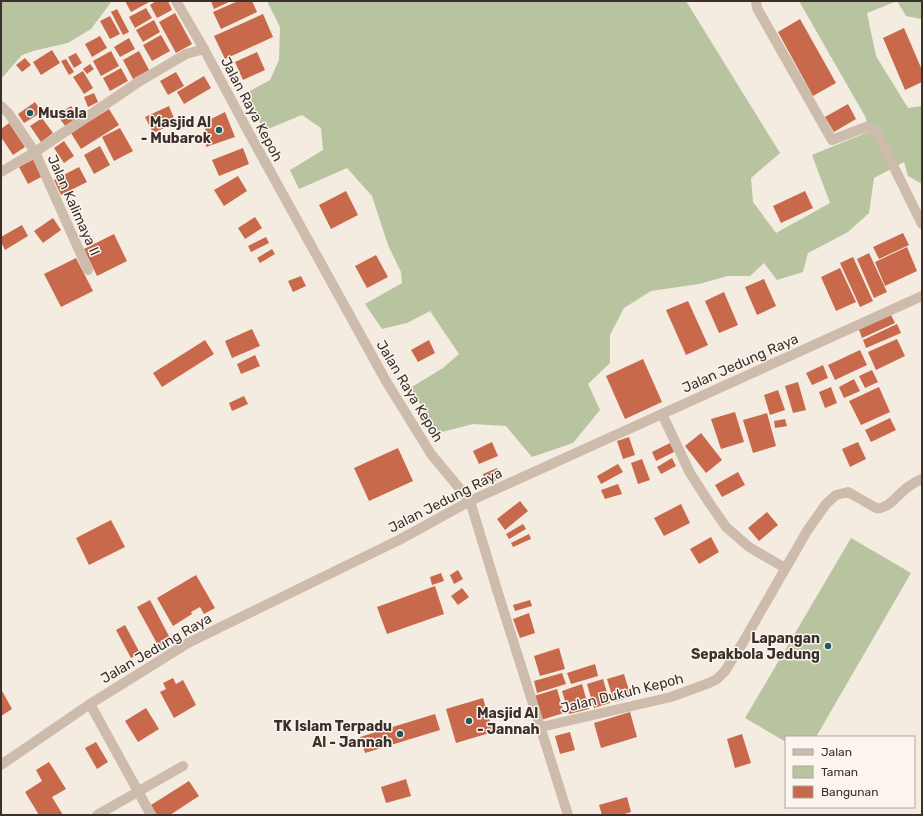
<svg xmlns="http://www.w3.org/2000/svg" width="923" height="816" font-family="Rubik,sans-serif">
	<style>
		.green { fill: #b8c4a0 }
		.building { fill: #c8694b }
		.lines { fill: none; stroke-linecap: round; stroke-linejoin: round }
		.minor { stroke: #cdbbac; stroke-width: 10 }
		.tertiary { stroke: #cdbbac; stroke-width: 10 }
		.poi-dot { fill: #1f5a5e; stroke: #fbf5ee; stroke-width: 1.5 }
		.labels { text-anchor: middle; stroke-width: 3; stroke-linejoin: round; paint-order: stroke }
		.street-label { font-size: 14px; fill: #3b302b; stroke: #fbf5ee }
		.poi-label { font-size: 14px; font-weight: bold; fill: #3b302b; stroke: #fbf5ee; text-anchor: end }
	</style>
	<rect width="100%" height="100%" fill="#f4ebe1"/>
	<g class="green">
		<polygon points="1,1 112,1 91,29 68,43 33,51 22,55 1,79"/>
		<polygon points="267,1 686,1 780,153 751,178 753,202 776,233 830,203 812,155 868,132 866,118 799,1 922,1 921,19 906,16 897,1 867,13 876,56 908,108 922,106 922,184 908,176 904,162 874,178 869,213 848,232 808,253 803,272 777,280 764,263 750,276 728,276 699,284 651,291 624,308 610,335 610,363 588,384 600,410 573,443 532,457 506,426 473,424 438,433 410,388 443,368 459,354 430,311 407,323 382,329 365,304 402,283 401,272 388,245 372,196 347,168 299,189 290,170 323,150 321,128 302,115 263,131 248,92 270,80 279,60 280,27"/>
		<polygon points="851,538 911,573 816,737 786,737 786,742 745,718"/>
	</g>
	<g class="building">
		<polygon points="125,1 151,1 131,12"/>
		<polygon points="156,1 168,1 172,10 157,18 150,5"/>
		<polygon points="211,1 231,1 214,9"/>
		<polygon points="238,1 252,1 257,12 221,29 213,12"/>
		<polygon points="146,8 152,18 135,28 129,17"/>
		<polygon points="117,9 129,32 123,35 111,12"/>
		<polygon points="175,13 192,44 176,53 159,22"/>
		<polygon points="263,14 273,37 225,59 214,36"/>
		<polygon points="110,16 120,34 110,39 100,21"/>
		<polygon points="800,19 836,83 813,96 778,32"/>
		<polygon points="154,20 160,32 143,42 136,30"/>
		<polygon points="904,28 922,70 922,82 905,90 883,38"/>
		<polygon points="161,35 170,51 152,61 143,45"/>
		<polygon points="100,36 107,48 92,57 85,44"/>
		<polygon points="129,38 135,49 120,57 114,47"/>
		<polygon points="52,50 60,63 41,75 33,62"/>
		<polygon points="111,51 119,66 101,76 93,61"/>
		<polygon points="139,51 149,70 133,79 123,60"/>
		<polygon points="257,52 265,70 243,80 235,62"/>
		<polygon points="76,53 82,63 74,68 68,57"/>
		<polygon points="25,58 31,65 22,72 16,65"/>
		<polygon points="66,59 74,72 69,75 61,61"/>
		<polygon points="90,64 94,69 87,74 83,69"/>
		<polygon points="121,68 128,81 110,91 103,78"/>
		<polygon points="83,71 93,88 84,94 73,77"/>
		<polygon points="176,72 184,86 168,95 160,81"/>
		<polygon points="204,76 211,88 184,104 177,92"/>
		<polygon points="94,93 98,102 88,107 84,97"/>
		<polygon points="35,102 42,112 24,123 18,114"/>
		<polygon points="848,104 856,119 834,132 825,117"/>
		<polygon points="71,106 79,118 66,127 57,115"/>
		<polygon points="169,106 176,123 153,133 145,117"/>
		<polygon points="109,109 119,125 81,149 71,133"/>
		<polygon points="225,112 235,137 206,147 205,122"/>
		<polygon points="42,118 53,133 41,142 30,126"/>
		<polygon points="9,123 25,147 13,155 1,137 1,129"/>
		<polygon points="120,128 133,151 114,161 102,137"/>
		<polygon points="64,141 74,156 64,163 54,148"/>
		<polygon points="100,146 110,165 94,174 84,155"/>
		<polygon points="243,148 249,164 219,176 212,160"/>
		<polygon points="34,159 43,176 28,184 19,167"/>
		<polygon points="79,167 87,182 61,195 54,180"/>
		<polygon points="238,176 247,191 224,206 214,190"/>
		<polygon points="346,191 358,215 331,229 319,205"/>
		<polygon points="805,191 813,208 781,223 773,206"/>
		<polygon points="255,217 262,228 245,239 238,228"/>
		<polygon points="53,218 61,230 43,243 34,231"/>
		<polygon points="22,225 28,236 5,250 1,242 1,237"/>
		<polygon points="903,233 909,245 879,259 873,247"/>
		<polygon points="114,234 127,261 97,276 84,249"/>
		<polygon points="266,237 269,243 251,252 248,246"/>
		<polygon points="907,247 917,271 885,286 875,262"/>
		<polygon points="272,249 275,254 260,263 257,258"/>
		<polygon points="869,253 887,292 874,298 857,259"/>
		<polygon points="376,255 388,277 367,288 355,266"/>
		<polygon points="853,257 873,301 860,307 840,263"/>
		<polygon points="76,258 93,291 61,307 44,274"/>
		<polygon points="840,268 856,302 836,311 821,277"/>
		<polygon points="301,276 306,286 293,292 288,281"/>
		<polygon points="764,279 776,306 757,315 745,287"/>
		<polygon points="724,292 738,325 719,333 705,301"/>
		<polygon points="688,301 708,345 686,355 666,310"/>
		<polygon points="890,313 895,323 862,338 858,327"/>
		<polygon points="897,324 901,333 866,348 863,340"/>
		<polygon points="252,329 260,346 232,358 225,341"/>
		<polygon points="897,339 905,356 876,370 868,352"/>
		<polygon points="205,340 214,354 162,387 153,373"/>
		<polygon points="429,340 435,353 418,362 411,350"/>
		<polygon points="860,350 867,365 835,380 828,365"/>
		<polygon points="255,355 260,366 241,374 237,364"/>
		<polygon points="643,359 662,402 625,419 606,376"/>
		<polygon points="823,365 828,378 812,385 806,373"/>
		<polygon points="872,370 878,382 865,388 859,376"/>
		<polygon points="854,379 860,391 844,398 839,387"/>
		<polygon points="798,382 806,410 793,413 785,386"/>
		<polygon points="831,387 837,403 825,408 819,392"/>
		<polygon points="879,387 890,412 861,425 849,401"/>
		<polygon points="778,390 785,410 770,415 764,395"/>
		<polygon points="244,396 248,404 232,411 229,403"/>
		<polygon points="735,412 744,442 721,449 711,419"/>
		<polygon points="767,413 776,446 753,453 743,420"/>
		<polygon points="890,418 896,430 871,442 865,430"/>
		<polygon points="785,419 787,426 775,428 774,421"/>
		<polygon points="701,433 722,460 706,473 685,446"/>
		<polygon points="629,437 635,455 623,459 617,441"/>
		<polygon points="492,442 498,456 479,464 473,451"/>
		<polygon points="858,442 866,459 850,467 842,449"/>
		<polygon points="670,443 674,452 656,461 652,452"/>
		<polygon points="398,448 413,481 369,501 354,468"/>
		<polygon points="672,458 676,466 661,474 657,467"/>
		<polygon points="642,459 650,480 638,484 631,463"/>
		<polygon points="618,464 623,472 601,484 597,476"/>
		<polygon points="497,468 502,478 487,484 483,474"/>
		<polygon points="738,472 745,485 722,497 715,485"/>
		<polygon points="618,484 622,494 605,499 601,490"/>
		<polygon points="520,501 528,511 505,530 497,519"/>
		<polygon points="681,504 690,523 664,536 654,518"/>
		<polygon points="767,512 778,525 759,541 748,528"/>
		<polygon points="111,520 125,547 89,565 76,538"/>
		<polygon points="523,524 526,529 509,539 506,534"/>
		<polygon points="529,534 531,539 513,547 511,543"/>
		<polygon points="711,537 719,552 699,564 690,549"/>
		<polygon points="458,570 463,579 454,584 450,575"/>
		<polygon points="441,573 444,581 432,585 430,577"/>
		<polygon points="196,575 215,608 204,614 200,607 191,612 192,614 173,626 157,598"/>
		<polygon points="435,586 444,614 387,634 377,607"/>
		<polygon points="462,588 469,597 458,605 451,596"/>
		<polygon points="150,600 171,640 159,647 137,607"/>
		<polygon points="530,600 532,606 515,611 513,605"/>
		<polygon points="529,613 535,633 520,638 513,619"/>
		<polygon points="125,625 140,653 131,658 116,630"/>
		<polygon points="559,648 565,669 540,676 534,656"/>
		<polygon points="595,664 598,676 571,684 567,673"/>
		<polygon points="562,673 566,684 537,693 534,681"/>
		<polygon points="624,674 631,697 614,702 607,679"/>
		<polygon points="173,678 176,684 183,680 196,705 174,718 160,692 166,689 163,683"/>
		<polygon points="603,679 610,703 594,708 587,684"/>
		<polygon points="582,684 589,709 569,714 562,691"/>
		<polygon points="1,689 12,709 1,716"/>
		<polygon points="557,689 564,713 541,720 534,696"/>
		<polygon points="483,698 493,732 456,743 446,709"/>
		<polygon points="146,708 159,729 138,742 125,721"/>
		<polygon points="630,712 637,737 601,748 594,723"/>
		<polygon points="435,714 440,730 365,753 360,737"/>
		<polygon points="570,732 575,750 560,754 555,736"/>
		<polygon points="742,734 751,763 735,768 727,739"/>
		<polygon points="96,742 108,762 97,769 85,748"/>
		<polygon points="49,762 66,789 52,797 63,815 39,815 25,792 42,781 36,770"/>
		<polygon points="406,779 411,796 386,803 381,787"/>
		<polygon points="189,781 199,796 170,815 157,815 151,805"/>
		<polygon points="627,797 631,812 621,815 602,815 599,805"/>
	</g>
	<g class="lines">
		<g class="minor">
			<polyline points="176,1 204,49 249,133 386,381 431,454 470,501 498,593 568,815"/>
			<polyline points="756,1 757,8 832,140 866,127 872,129 877,133 922,224"/>
			<polyline points="1,106 9,114 35,152 88,270"/>
			<polyline points="1,172 35,152 137,83 186,54 204,49"/>
			<polyline points="662,414 690,473 710,504 726,527 749,547 785,568"/>
			<polyline points="90,704 151,815"/>
			<path d="M541 727 671 697 709 683 717 679 725 671 742 644 807 531 826 504 836 495 848 492 876 508C888 510 899 493 908 487 912 484 917 481 922 479"/>
			<polyline points="97,815 183,766"/>
		</g>
		<polyline class="tertiary" points="1,765 90,704 188,643 401,539 470,501 922,296"/>
	</g>
	<g class="poi-dot">
		<circle cx="30" cy="113" r="4"/>
		<circle cx="219" cy="130" r="4"/>
		<circle cx="828" cy="646" r="4"/>
		<circle cx="469" cy="721" r="4"/>
		<circle cx="400" cy="734" r="4"/>
	</g>
	<g class="labels">
		<g class="street-label">
			<text transform="translate(252 109) rotate(62)" y="5">Jalan Raya Kepoh</text>
			<text transform="translate(74 205) rotate(66)" y="5">Jalan Kalimaya II</text>
			<text transform="translate(740 363) rotate(-24)" y="5">Jalan Jedung Raya</text>
			<text transform="translate(410 391) rotate(59)" y="5">Jalan Raya Kepoh</text>
			<text transform="translate(445 500) rotate(-27)" y="5">Jalan Jedung Raya</text>
			<text transform="translate(156 648) rotate(-30)" y="5">Jalan Jedung Raya</text>
			<text transform="translate(622 693) rotate(-14)" y="5">Jalan Dukuh Kepoh</text>
		</g>
		<g class="poi-label">
			<text x="38" y="118" text-anchor="start">Musala</text>
			<text x="211" y="127">Masjid Al<tspan x="211" dy="16">- Mubarok</tspan></text>
			<text x="820" y="643">Lapangan<tspan x="820" dy="16">Sepakbola Jedung</tspan></text>
			<text x="477" y="718" text-anchor="start">Masjid Al<tspan x="477" dy="16">- Jannah</tspan></text>
			<text x="392" y="731">TK Islam Terpadu<tspan x="392" dy="16">Al - Jannah</tspan></text>
		</g>
	</g>
	<rect width="923" height="816" fill="none" stroke="#3b302b" stroke-width="4"/>
	<rect x="785" y="736" width="130" height="72" fill="#fbf5ee" stroke="#aea6a0"/>
	<rect x="793" y="749" width="20" height="6" fill="#cdbbac" stroke="#aea6a0"/>
	<text x="821" y="756" font-size="12" fill="#3b302b">Jalan</text>
	<rect x="793" y="766" width="20" height="12" fill="#b8c4a0" stroke="#aea6a0"/>
	<text x="821" y="776" font-size="12" fill="#3b302b">Taman</text>
	<rect x="793" y="786" width="20" height="12" fill="#c8694b" stroke="#aea6a0"/>
	<text x="821" y="796" font-size="12" fill="#3b302b">Bangunan</text>
</svg>
